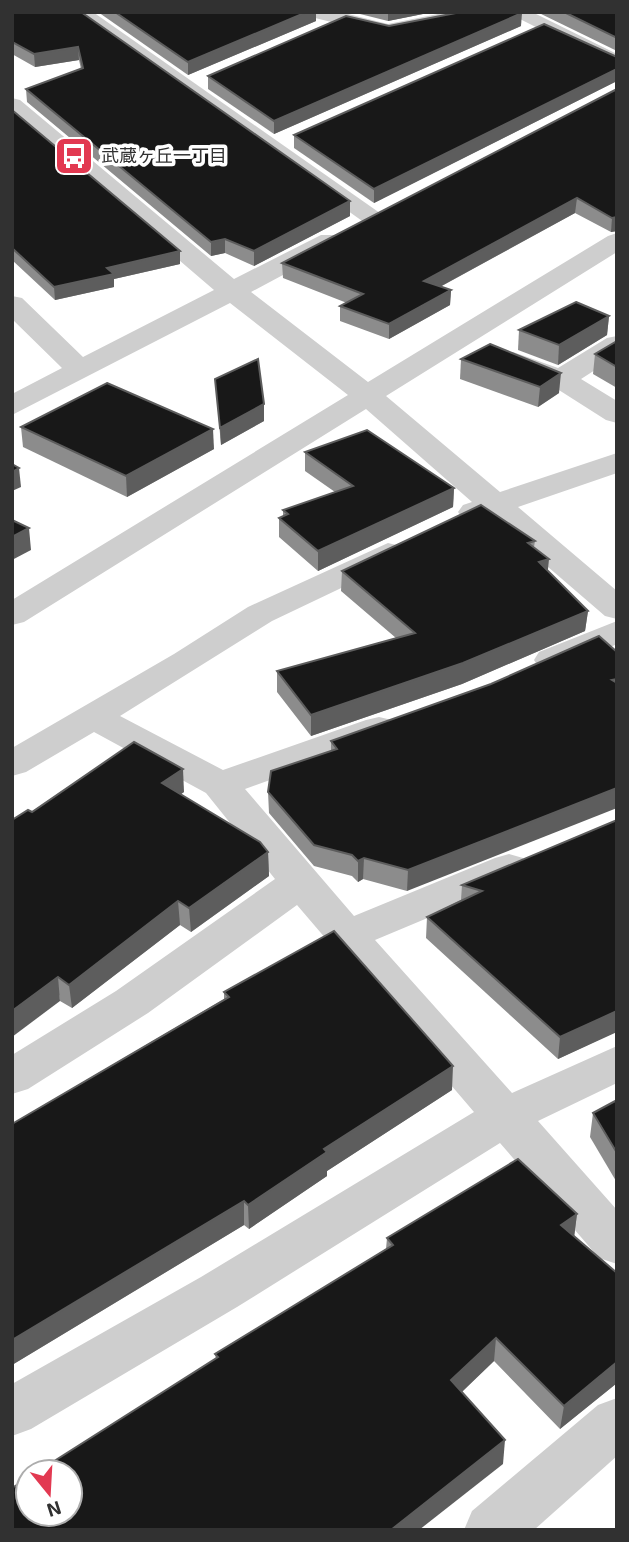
<svg xmlns="http://www.w3.org/2000/svg" width="629" height="1542" font-family="'Exo 2','Noto Sans JP',sans-serif">
	<style>
		.lines { fill: none; stroke-linecap: round; stroke-linejoin: round }
		.minor { fill: #cecece; fill-rule: evenodd }
		.wall { fill: #8c8c8c }
		.shaded-wall { fill: #5d5d5d }
		.building { fill: #181818; stroke: #5d5d5d; stroke-width: 2 }
		.labels { text-anchor: middle; stroke-width: 7; stroke-linejoin: round; paint-order: stroke }
		.far-poi-label { font-size: 18px; fill: #313131; stroke: #fff; text-anchor: start }
	</style>
	<rect width="100%" height="100%" fill="#fff"/>
	<g class="lines">
		<g class="minor">
			<polygon points="69,12 93,12 387,218 383,223 365,223"/>
			<polygon points="304,12 340,12 388,24 448,12 491,12 481,18 388,36 307,16"/>
			<polygon points="506,12 532,12 617,54 617,68"/>
			<polygon points="12,98 20,100 234,279 321,235 339,235 343,240 339,245 251,292 368,382 608,236 617,233 617,252 386,396 500,492 617,453 617,473 518,507 617,591 617,619 605,616 490,517 474,522 463,519 458,512 463,505 472,502 366,409 24,622 12,625 12,600 348,395 230,303 12,415 12,394 62,368 12,319 12,296 22,298 83,357 214,290 12,117"/>
			<polygon points="617,336 617,356 581,379 617,401 617,423 606,420 551,385 503,367 499,361 503,355 513,352 558,368 607,338"/>
			<polygon points="388,543 400,546 405,553 400,560 272,621 120,716 223,770 366,720 379,717 392,720 398,728 392,736 245,789 354,916 495,858 509,854 523,858 529,868 523,878 375,940 512,1093 617,1046 617,1083 538,1121 617,1210 617,1264 599,1258 500,1143 237,1307 31,1429 12,1436 12,1384 201,1277 474,1112 297,905 148,1013 28,1089 12,1094 12,1055 116,991 275,879 206,793 94,732 26,772 12,776 12,748 174,654 248,607"/>
			<polygon points="617,621 617,644 565,668 552,671 539,668 534,660 539,652"/>
			<polygon points="617,1398 617,1456 534,1530 464,1530 472,1511 598,1405"/>
		</g>
	</g>
	<g class="wall">
		<polygon points="12,12 81,12 350,216 254,266 225,253 211,256 27,102 26,89 81,69 79,60 35,67 12,54"/>
		<polygon points="98,12 316,12 316,21 188,75"/>
		<polygon points="352,12 433,12 388,21"/>
		<polygon points="537,12 617,12 617,51"/>
		<polygon points="389,26 521,26 274,134 208,89 208,76"/>
		<polygon points="617,69 617,81 374,203 294,148 294,135"/>
		<polygon points="617,89 617,231 611,232 575,213 440,287 451,290 450,305 389,339 340,321 340,306 347,303 283,278 282,263"/>
		<polygon points="12,110 180,264 114,279 114,287 55,300 12,260"/>
		<polygon points="609,316 607,335 558,365 518,350 519,330"/>
		<polygon points="617,341 617,388 593,374 595,354"/>
		<polygon points="461,359 559,393 538,407 460,379"/>
		<polygon points="215,379 264,404 264,421 221,445"/>
		<polygon points="21,427 214,449 127,497 23,447"/>
		<polygon points="305,452 454,488 453,507 318,571 279,537 279,518 283,516 283,510 335,492 305,471"/>
		<polygon points="535,541 534,547 548,571 588,611 585,631 462,684 311,736 277,692 277,671 396,638 341,591 342,571"/>
		<polygon points="491,684 407,891 363,879 358,882 352,876 314,866 269,813 268,792 331,751 331,741"/>
		<polygon points="184,792 181,794 268,852 269,876 191,932 180,925 72,1008 60,1001 32,812"/>
		<polygon points="617,820 613,1033 558,1059 426,938 427,917 461,900 462,885"/>
		<polygon points="224,992 452,1090 327,1171 327,1176 249,1229 244,1225 12,1365 12,1124 224,999"/>
		<polygon points="617,1100 617,1181 616,1181 590,1137 593,1113"/>
		<polygon points="577,1214 574,1236 617,1273 617,1383 560,1429 494,1361 462,1392 503,1464 216,1359 215,1354 386,1249 387,1238"/>
	</g>
	<g class="shaded-wall">
		<polygon points="307,12 316,12 316,21 188,75 188,62"/>
		<polygon points="388,12 433,12 388,21"/>
		<polygon points="522,13 521,26 274,134 274,121"/>
		<polygon points="78,47 79,60 35,67 34,54"/>
		<polygon points="617,69 617,81 374,203 374,189"/>
		<polygon points="577,198 575,213 423,296 424,281"/>
		<polygon points="350,201 350,216 254,266 254,251"/>
		<polygon points="617,217 617,231 611,232 612,218"/>
		<polygon points="225,239 225,253 211,256 211,242"/>
		<polygon points="180,251 180,264 114,279 114,287 55,300 54,287 107,268"/>
		<polygon points="451,290 450,305 389,339 389,324"/>
		<polygon points="609,316 607,335 558,365 559,345"/>
		<polygon points="561,373 559,393 538,407 540,387"/>
		<polygon points="264,404 264,421 221,445 220,428"/>
		<polygon points="213,429 214,449 127,497 126,476"/>
		<polygon points="19,468 21,487 12,491 12,472"/>
		<polygon points="454,488 453,507 318,571 318,551"/>
		<polygon points="29,528 31,550 12,560 12,537"/>
		<polygon points="549,559 547,579 539,562"/>
		<polygon points="588,611 585,631 462,684 311,736 311,715"/>
		<polygon points="183,769 184,792 164,806 162,783"/>
		<polygon points="617,788 617,808 407,891 408,870"/>
		<polygon points="268,852 269,876 191,932 189,908"/>
		<polygon points="364,858 363,879 358,882 358,861"/>
		<polygon points="178,901 180,925 72,1008 69,985"/>
		<polygon points="58,977 60,1001 12,1037 12,1011"/>
		<polygon points="617,1011 617,1032 558,1059 560,1037"/>
		<polygon points="453,1066 452,1090 327,1171 327,1176 249,1229 248,1205 324,1149"/>
		<polygon points="244,1201 244,1225 12,1365 12,1340"/>
		<polygon points="577,1214 574,1238 561,1225"/>
		<polygon points="496,1338 494,1361 449,1404 451,1380"/>
		<polygon points="617,1362 617,1383 560,1429 564,1406"/>
		<polygon points="505,1440 503,1464 419,1530 391,1530"/>
	</g>
	<g class="building">
		<polygon points="12,12 81,12 350,201 254,251 225,239 211,242 26,89 83,68 78,47 34,54 12,42"/>
		<polygon points="115,12 307,12 188,62"/>
		<polygon points="461,12 520,12 522,13 274,121 208,76 346,16 389,26"/>
		<polygon points="564,12 617,12 617,38"/>
		<polygon points="544,24 617,57 617,69 374,189 294,135"/>
		<polygon points="617,89 617,217 612,218 577,198 424,281 451,290 389,324 340,306 363,294 282,263"/>
		<polygon points="12,110 180,251 107,268 114,274 54,287 12,248"/>
		<polygon points="576,302 609,316 559,345 519,330"/>
		<polygon points="617,341 617,367 595,354"/>
		<polygon points="490,344 561,373 540,387 461,359"/>
		<polygon points="258,359 264,404 220,428 215,379"/>
		<polygon points="107,383 213,429 126,476 21,427"/>
		<polygon points="367,430 454,488 318,551 279,518 288,514 283,510 353,486 305,452"/>
		<polygon points="12,464 19,468 12,472"/>
		<polygon points="481,505 535,541 528,543 549,559 539,562 588,611 463,663 311,715 277,671 415,633 342,571"/>
		<polygon points="12,520 29,528 12,537"/>
		<polygon points="599,636 617,652 617,679 612,680 617,683 617,788 408,870 364,858 358,861 352,855 314,845 268,792 271,771 337,749 331,741 491,684"/>
		<polygon points="134,742 183,769 162,783 260,842 268,852 189,908 178,901 69,985 58,977 12,1011 12,820 28,810 32,812"/>
		<polygon points="617,820 617,1011 560,1037 427,917 482,891 462,885"/>
		<polygon points="334,931 453,1066 324,1149 327,1152 248,1205 244,1201 12,1340 12,1124 229,997 224,992"/>
		<polygon points="617,1100 617,1153 593,1113"/>
		<polygon points="518,1159 577,1214 561,1225 617,1273 617,1362 564,1406 496,1338 451,1380 505,1440 391,1530 12,1530 12,1488 28,1478 28,1514 70,1514 70,1472 37,1472 218,1357 215,1354 393,1245 387,1238"/>
	</g>
	<defs>
		<symbol id="bus-square" viewBox="-11 -11 22 22"><rect x="-9" y="-9" width="18" height="18" rx="4" fill="#e23951" stroke="#fff"/><path d="M-5-6H5V4H4V6H2V4H-2V6H-4V4H-5ZM-3.5-4V0h7V-4ZM-3.5 1.2v1.5H-2V1.2ZM2 1.2v1.5H3.5V1.2Z" fill="#fff"/></symbol>
	</defs>
	<g fill-rule="evenodd">
		<use href="#bus-square" x="52" y="134" width="44" height="44"/>
	</g>
	<g class="labels">
		<g class="far-poi-label">
			<text x="101" y="162">武蔵ヶ丘一丁目</text>
		</g>
	</g>
	<rect width="629" height="1542" fill="none" stroke="#313131" stroke-width="28"/>
	<g transform="translate(49 1493) rotate(162)"><circle r="33" fill="#ffffff" stroke="#adadad" stroke-width="2"/>
	<path d="M0-5L12 26L0 18L-12 26Z" fill="#e23951"/>
	<text y="-10" font-size="19" font-weight="bold" text-anchor="middle" fill="#313131">N</text>
	</g>
</svg>
